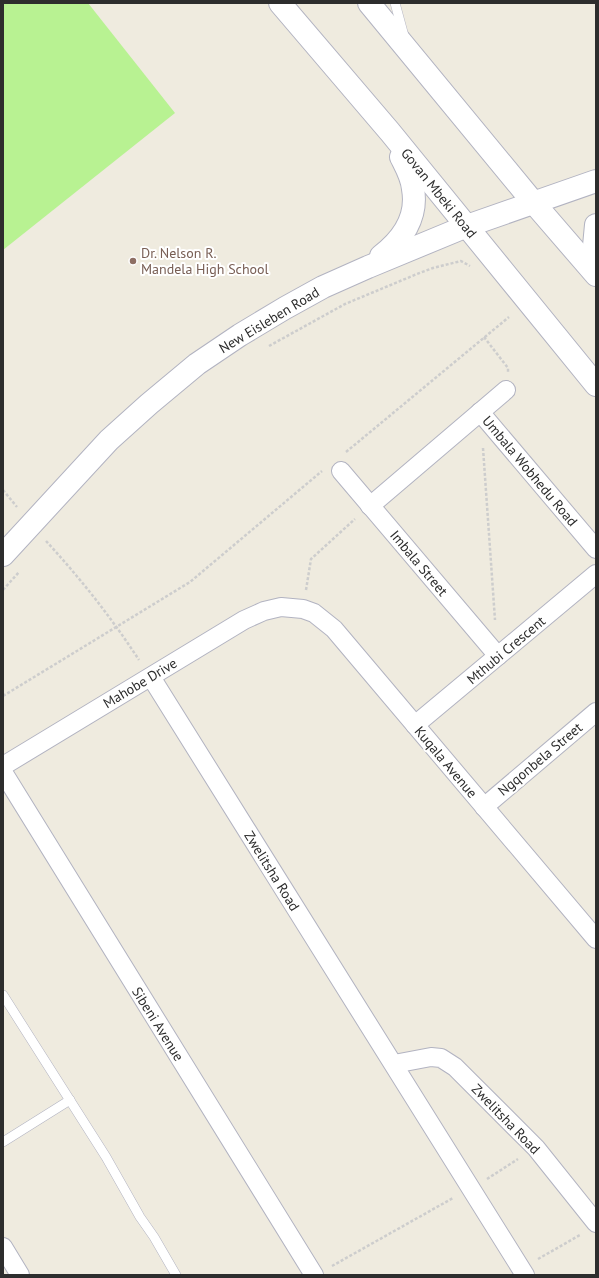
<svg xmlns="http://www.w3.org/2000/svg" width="599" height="1278" font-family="'PT Sans',sans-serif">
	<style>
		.pitch { fill: #b8f292 }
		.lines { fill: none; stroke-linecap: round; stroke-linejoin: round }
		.service-casing { stroke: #b2b3c1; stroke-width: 10 }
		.minor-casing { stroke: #b2b3c1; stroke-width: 20 }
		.secondary-casing { stroke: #b2b3c1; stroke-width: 24 }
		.path { stroke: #cdcdcd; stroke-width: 2.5; stroke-dasharray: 3 2; stroke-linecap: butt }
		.service { stroke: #fff; stroke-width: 9 }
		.minor { stroke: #fff; stroke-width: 18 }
		.secondary { stroke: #fff; stroke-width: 22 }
		.education-dot { fill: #8d6e63; stroke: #fff; stroke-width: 1.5 }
		.labels { text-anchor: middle; stroke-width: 4; stroke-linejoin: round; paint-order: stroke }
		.street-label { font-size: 14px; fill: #2d2d2d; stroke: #fff }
		.education-label { font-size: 14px; fill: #785e54; stroke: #fff; text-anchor: start }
	</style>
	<rect width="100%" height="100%" fill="#efebdf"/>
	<polygon class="pitch" points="3,3 88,3 175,113 3,250"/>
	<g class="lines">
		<defs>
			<g id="service">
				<polyline points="395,3 404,36"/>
				<polyline points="3,995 106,1157 140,1217 154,1237 176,1275"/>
				<polyline points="3,1142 70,1100"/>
			</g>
			<g id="minor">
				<polyline points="480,412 596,549"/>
				<polyline points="341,471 498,656"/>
				<polyline points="370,506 506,390"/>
				<polyline points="151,677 525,1275"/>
				<polyline points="415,725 596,574"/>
				<polyline points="3,766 244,620 264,611 281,607 303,609 314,613 334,629 596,939"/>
				<polyline points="3,772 314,1275"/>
				<polyline points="484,807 596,712"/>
				<polyline points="394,1064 431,1057 441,1058 455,1067 536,1148 596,1223"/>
				<polyline points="3,1247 20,1275"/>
			</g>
			<g id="secondary">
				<polyline points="280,3 390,132 596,385"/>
				<polyline points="369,3 533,202 596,275"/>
				<polyline points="596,225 594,246 596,256"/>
				<path d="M381 256C402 240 418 217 413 189 412 177 406 167 401 157"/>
				<polyline points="3,555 109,440 149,404 197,364 240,335 285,308 323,287 368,267 467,226 596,181"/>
			</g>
		</defs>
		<use href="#service" class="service-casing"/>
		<use href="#minor" class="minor-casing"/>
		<use href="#secondary" class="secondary-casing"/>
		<g class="path">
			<polyline points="484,337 508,368 508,372"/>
			<polyline points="269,346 345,304 417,274 433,268 461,261 470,266"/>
			<polyline points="483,448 495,620"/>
			<polyline points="346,452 509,317"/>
			<polyline points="3,490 17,507"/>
			<path d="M46 541C80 578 111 617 139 660"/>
			<polyline points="3,590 19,572"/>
			<polyline points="306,590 311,559 355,519"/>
			<polyline points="3,696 190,582 322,471"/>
			<polyline points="487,1179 518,1159"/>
			<polyline points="538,1259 580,1235"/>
			<polyline points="332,1266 453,1198"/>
		</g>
		<use href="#service" class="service"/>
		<use href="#minor" class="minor"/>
		<use href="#secondary" class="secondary"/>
	</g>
	<circle class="education-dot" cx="133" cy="261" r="4"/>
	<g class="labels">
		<g class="street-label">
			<text transform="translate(439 193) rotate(51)" y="5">Govan Mbeki Road</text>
			<text transform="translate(269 320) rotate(-31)" y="5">New Eisleben Road</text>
			<text transform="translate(530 471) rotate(50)" y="5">Umbala Wobhedu Road</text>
			<text transform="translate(419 563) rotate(50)" y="5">Imbala Street</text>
			<text transform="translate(506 650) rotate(-40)" y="5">Mthubi Crescent</text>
			<text transform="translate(140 683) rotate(-31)" y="5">Mahobe Drive</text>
			<text transform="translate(540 759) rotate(-40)" y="5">Ngqonbela Street</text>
			<text transform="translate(446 762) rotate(50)" y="5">Kuqala Avenue</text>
			<text transform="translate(272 871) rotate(58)" y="5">Zwelitsha Road</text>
			<text transform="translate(158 1024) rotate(58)" y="5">Sibeni Avenue</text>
			<text transform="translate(506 1119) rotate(46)" y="5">Zwelitsha Road</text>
		</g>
		<g class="education-label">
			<text x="141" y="258">Dr. Nelson R.<tspan x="141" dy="16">Mandela High School</tspan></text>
		</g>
	</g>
	<rect width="599" height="1278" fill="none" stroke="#2d2d2d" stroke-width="8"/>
</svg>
